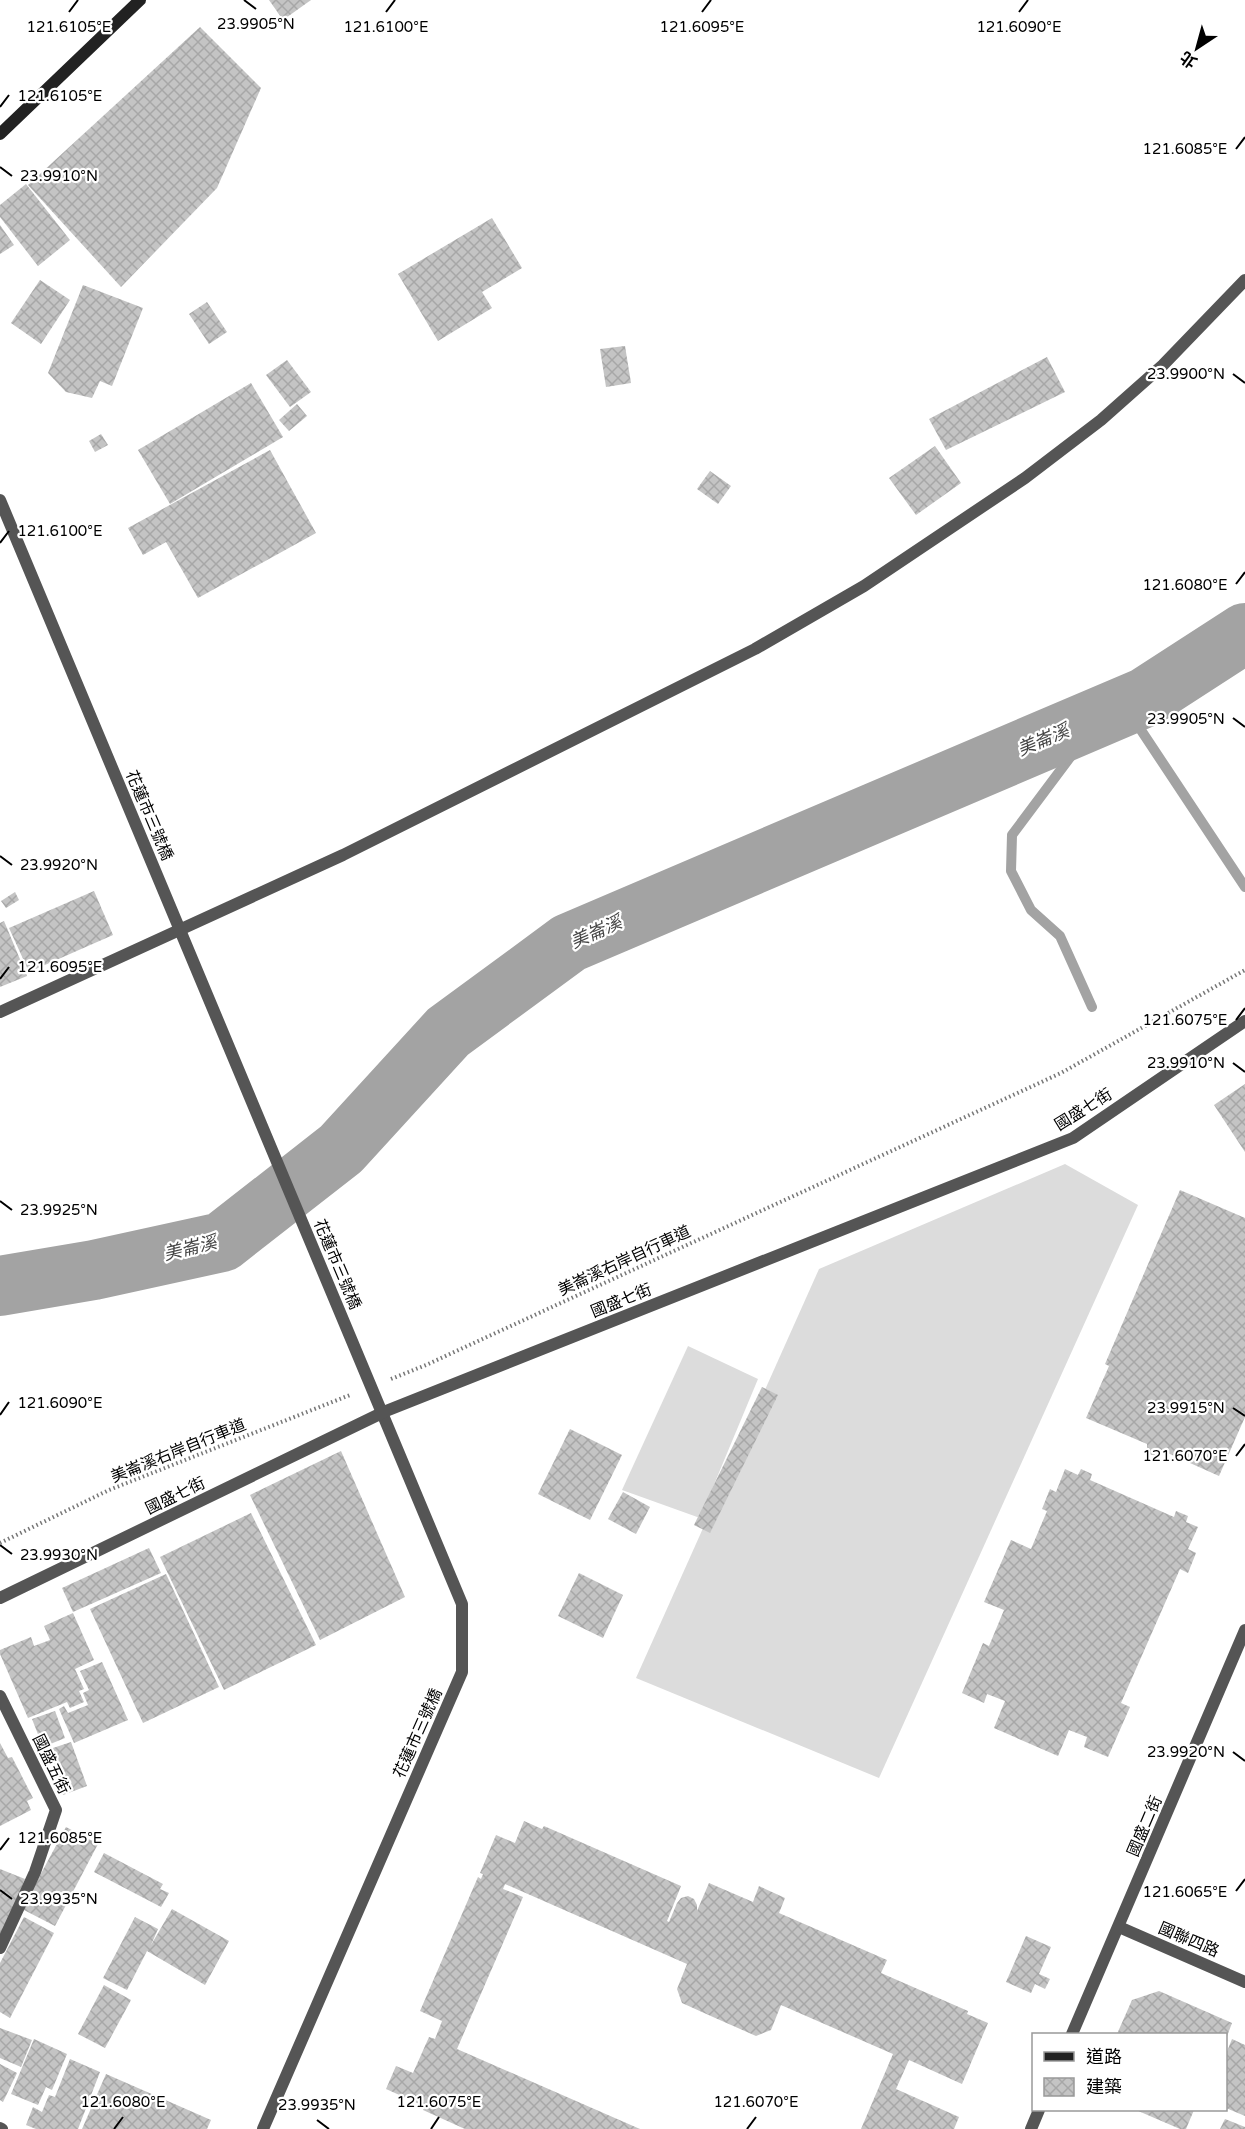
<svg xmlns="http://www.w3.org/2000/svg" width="1245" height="2129" font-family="'Varela Round','Noto Sans TC',sans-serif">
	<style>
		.pitch { fill: #dcdcdc }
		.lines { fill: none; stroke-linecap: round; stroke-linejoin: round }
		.stream { stroke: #a3a3a3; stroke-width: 10 }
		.river { stroke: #a3a3a3; stroke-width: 60 }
		.building { fill: url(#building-cross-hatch) }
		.path { stroke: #777; stroke-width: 4; stroke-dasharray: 1.5 3; stroke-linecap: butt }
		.street { stroke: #555; stroke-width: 12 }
		.secondary { stroke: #222; stroke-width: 12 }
		.ticks { fill: none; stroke: #000; stroke-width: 2 }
		.labels { text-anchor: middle; stroke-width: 4.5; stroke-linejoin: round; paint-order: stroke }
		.street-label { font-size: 16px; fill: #000; stroke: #fff }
		.water-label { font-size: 18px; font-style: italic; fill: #444; stroke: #fff }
		.ticks-label { font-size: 15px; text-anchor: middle; fill: #000; stroke: #fff; stroke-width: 4.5; stroke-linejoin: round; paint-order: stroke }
	</style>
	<defs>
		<pattern id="building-cross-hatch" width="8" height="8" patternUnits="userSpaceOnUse" patternTransform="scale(1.5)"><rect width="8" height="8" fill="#c4c4c4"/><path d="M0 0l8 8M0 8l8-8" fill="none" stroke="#a7a7a7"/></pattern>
	</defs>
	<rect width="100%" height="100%" fill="#fff"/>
	<g class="pitch">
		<polygon points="1065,1164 1138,1205 879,1778 636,1678 819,1269"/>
		<polygon points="688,1346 758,1379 700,1518 622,1490"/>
	</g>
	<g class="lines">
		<g class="stream">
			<polyline points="1125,706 1245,887"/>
			<polyline points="1092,1007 1060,936 1031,910 1011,871 1012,835 1101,716"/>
		</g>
		<polyline class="river" points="0,1286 94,1270 222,1242 341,1149 448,1032 569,943 1146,697 1245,633"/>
	</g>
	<g class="building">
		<polygon points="269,0 311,0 283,20"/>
		<polygon points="200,27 261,88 217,188 121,287 28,185"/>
		<polygon points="26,184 70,240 38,266 0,217 0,205"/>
		<polygon points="492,218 522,268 482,292 492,308 438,341 398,274"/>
		<polygon points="0,225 14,245 0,254"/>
		<polygon points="40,280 70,300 41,344 11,323"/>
		<polygon points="83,285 143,308 112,386 100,381 92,398 66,392 48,373"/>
		<polygon points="207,302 227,332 209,344 189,314"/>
		<polygon points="625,346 631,383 606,387 600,349"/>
		<polygon points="1047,357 1065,392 946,450 929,419"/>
		<polygon points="287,360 311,392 290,407 266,375"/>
		<polygon points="251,383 283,437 170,504 138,450"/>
		<polygon points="297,404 307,416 289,431 279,420"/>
		<polygon points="101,434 108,445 95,452 89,441"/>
		<polygon points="935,446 961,483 916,515 889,478"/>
		<polygon points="270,450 316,533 198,598 166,542 143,555 128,528"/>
		<polygon points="710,471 731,486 718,504 697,489"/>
		<polygon points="94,891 113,935 29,972 9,928"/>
		<polygon points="15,892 19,900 6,908 1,901"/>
		<polygon points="4,921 27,976 0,987 0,923"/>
		<polygon points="1245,1084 1245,1152 1214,1105"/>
		<polygon points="1180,1190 1245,1218 1245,1417 1219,1476 1161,1450 1157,1455 1151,1455 1147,1450 1147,1444 1086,1418 1109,1366 1105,1364"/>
		<polygon points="762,1387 778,1395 710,1533 694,1525"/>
		<polygon points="570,1429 622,1455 590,1520 538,1494"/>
		<polygon points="341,1451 405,1597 320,1640 250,1495"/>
		<polygon points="1065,1469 1078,1475 1081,1469 1092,1474 1090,1480 1174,1517 1176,1511 1188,1516 1186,1522 1198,1527 1188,1549 1196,1553 1188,1573 1180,1569 1121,1703 1130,1707 1108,1757 1084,1747 1087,1737 1069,1730 1058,1756 994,1728 1005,1701 987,1694 984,1703 962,1693 983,1643 989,1646 1004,1610 984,1602 1011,1540 1031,1549 1047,1511 1042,1509 1050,1489 1056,1492"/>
		<polygon points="623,1492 650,1507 636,1534 608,1519"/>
		<polygon points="251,1513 316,1645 224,1690 160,1557"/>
		<polygon points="149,1548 161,1573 73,1612 62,1588"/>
		<polygon points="579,1573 623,1595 603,1638 558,1616"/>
		<polygon points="166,1574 219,1687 143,1723 90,1609"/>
		<polygon points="73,1613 94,1660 75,1669 84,1689 79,1691 84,1702 70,1708 67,1702 28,1718 0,1654 0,1650 31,1637 34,1646 50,1640 44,1626"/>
		<polygon points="102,1662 128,1720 74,1743 59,1709 64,1706 68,1713 88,1705 83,1693 89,1690 80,1671"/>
		<polygon points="55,1711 65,1738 43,1747 32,1719"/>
		<polygon points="71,1742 87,1786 63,1795 47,1750"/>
		<polygon points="0,1743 8,1758 12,1757 33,1798 27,1801 31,1810 0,1826"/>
		<polygon points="524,1821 542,1829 544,1826 681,1886 667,1921 669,1922 677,1903 681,1898 688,1896 694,1899 697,1905 697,1911 709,1883 753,1902 759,1886 785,1898 779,1913 887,1960 881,1973 968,2011 967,2014 988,2023 962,2084 909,2060 896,2089 959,2117 954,2129 861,2129 893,2054 781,2005 771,2030 756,2036 713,2017 682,2003 677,1989 687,1964 505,1884 503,1889 523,1897 457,2049 640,2129 465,2129 423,2110 424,2106 386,2089 396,2066 413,2073 429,2037 435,2039 442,2021 420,2011 478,1877 481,1879 483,1874 480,1873 496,1835 515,1843"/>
		<polygon points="66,1827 98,1844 55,1926 22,1909"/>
		<polygon points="104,1853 163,1884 160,1889 169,1893 161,1907 94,1872"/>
		<polygon points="0,1869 25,1879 0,1939"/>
		<polygon points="172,1909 229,1941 205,1985 147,1951 127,1990 103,1978 135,1917 158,1929 151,1945"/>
		<polygon points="24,1917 54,1933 10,2018 0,2012 0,1963"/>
		<polygon points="1026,1936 1051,1947 1039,1974 1050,1979 1045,1989 1035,1984 1031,1993 1006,1982"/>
		<polygon points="104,1985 131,2000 105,2048 78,2034"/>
		<polygon points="1159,1991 1232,2023 1226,2039 1226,2034 1117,2034 1132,2000"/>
		<polygon points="0,2028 32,2040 21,2067 0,2058"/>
		<polygon points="34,2039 67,2054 52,2090 46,2087 38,2105 11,2094"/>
		<polygon points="1232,2039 1245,2045 1245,2116 1226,2108 1226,2054"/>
		<polygon points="70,2059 100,2072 78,2129 36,2129 26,2125 33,2107 42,2112 49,2095 55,2097"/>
		<polygon points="0,2064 17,2073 3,2102 0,2100"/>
		<polygon points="106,2074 211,2120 207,2129 82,2129"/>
		<polygon points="1136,2110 1194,2110 1186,2129 1180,2129"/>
		<polygon points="1225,2119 1245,2127 1245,2129 1220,2129"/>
	</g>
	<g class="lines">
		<g class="path">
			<polyline points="391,1379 426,1365 1061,1073 1245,970"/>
			<polyline points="0,1543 109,1490 350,1395"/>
		</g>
		<g class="street">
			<polyline points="0,500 462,1604 462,1672 263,2129"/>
			<polyline points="0,1012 343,855 755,649 864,586 1025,478 1101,420 1163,365 1245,280"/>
			<polyline points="0,1598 386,1411 1073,1138 1245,1021"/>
			<polyline points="0,1696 56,1810 35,1872 0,1948"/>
			<polyline points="1119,1927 1245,1982"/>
			<polyline points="1072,2034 1245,1630"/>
			<polyline points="0,2128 2,2129"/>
			<polyline points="1031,2129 1039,2110"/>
		</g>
		<polyline class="secondary" points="0,134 140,0"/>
	</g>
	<path class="ticks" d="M244 0 256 9M69 12 78 0M386 12 395 0M702 12 711 0M1019 12 1028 0M0 107 9 95M1236 149 1245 137M0 167 12 176M1233 374 1245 383M0 543 9 531M1236 584 1245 572M1233 718 1245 727M0 856 12 865M0 979 9 967M1236 1020 1245 1008M1233 1063 1245 1072M0 1201 12 1210M1233 1408 1245 1416M0 1415 9 1402M1236 1456 1245 1444M0 1545 12 1554M1233 1752 1245 1761M0 1850 9 1838M0 1890 12 1899M1236 1891 1245 1879M317 2120 329 2129M114 2129 123 2117M431 2129 439 2117M747 2129 756 2117"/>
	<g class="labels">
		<g class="street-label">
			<text transform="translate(150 815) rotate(67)" y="6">花蓮市三號橋</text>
			<text transform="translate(1083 1109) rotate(-32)" y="6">國盛七街</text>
			<text transform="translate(624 1260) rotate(-25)" y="6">美崙溪右岸自行車道</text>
			<text transform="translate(338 1264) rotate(67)" y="6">花蓮市三號橋</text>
			<text transform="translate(621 1300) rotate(-22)" y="6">國盛七街</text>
			<text transform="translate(178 1450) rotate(-22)" y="6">美崙溪右岸自行車道</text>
			<text transform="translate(175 1495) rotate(-26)" y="6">國盛七街</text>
			<text transform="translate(417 1733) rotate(-66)" y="6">花蓮市三號橋</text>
			<text transform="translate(52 1764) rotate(64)" y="6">國盛五街</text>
			<text transform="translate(1144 1826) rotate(-67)" y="6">國盛二街</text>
			<text transform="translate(1189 1939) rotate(23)" y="6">國聯四路</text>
		</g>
		<g class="water-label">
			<text transform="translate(1043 740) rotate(-23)" y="6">美崙溪</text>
			<text transform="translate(596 932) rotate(-24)" y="6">美崙溪</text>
			<text transform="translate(190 1248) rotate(-14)" y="6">美崙溪</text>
		</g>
	</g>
	<g class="ticks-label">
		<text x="256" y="29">23.9905°N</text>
		<text x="386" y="32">121.6100°E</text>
		<text x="702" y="32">121.6095°E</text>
		<text x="69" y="32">121.6105°E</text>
		<text x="1019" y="32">121.6090°E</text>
		<text x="60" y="101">121.6105°E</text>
		<text x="1185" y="154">121.6085°E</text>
		<text x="59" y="181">23.9910°N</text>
		<text x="1186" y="379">23.9900°N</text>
		<text x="60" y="536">121.6100°E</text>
		<text x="1185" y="590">121.6080°E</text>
		<text x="1186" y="724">23.9905°N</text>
		<text x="59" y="870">23.9920°N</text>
		<text x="60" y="972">121.6095°E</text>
		<text x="1185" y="1025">121.6075°E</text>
		<text x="1186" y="1068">23.9910°N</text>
		<text x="59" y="1215">23.9925°N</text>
		<text x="60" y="1408">121.6090°E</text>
		<text x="1186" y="1413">23.9915°N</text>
		<text x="1185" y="1461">121.6070°E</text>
		<text x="59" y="1560">23.9930°N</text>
		<text x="1186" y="1757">23.9920°N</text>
		<text x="60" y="1843">121.6085°E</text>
		<text x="1185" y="1897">121.6065°E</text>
		<text x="59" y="1904">23.9935°N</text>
		<text x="123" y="2107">121.6080°E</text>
		<text x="439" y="2107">121.6075°E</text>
		<text x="756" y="2107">121.6070°E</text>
		<text x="317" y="2110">23.9935°N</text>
	</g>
	<rect x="1032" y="2033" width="195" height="78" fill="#ffffff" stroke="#999999" stroke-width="1.5"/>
	<rect x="1044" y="2052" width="30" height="9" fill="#222222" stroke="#999999" stroke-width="1.5"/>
	<text x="1086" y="2063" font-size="18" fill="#000000">道路</text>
	<rect x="1044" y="2078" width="30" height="18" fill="url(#building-cross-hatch)" stroke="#999999" stroke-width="1.5"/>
	<text x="1086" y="2093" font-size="18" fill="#000000">建築</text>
	<g transform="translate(1197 48) rotate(216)" stroke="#ffffff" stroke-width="4.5" paint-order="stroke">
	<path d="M0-4.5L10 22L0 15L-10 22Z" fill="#000000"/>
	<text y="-9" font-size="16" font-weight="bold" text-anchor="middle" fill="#000000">北</text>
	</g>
</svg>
